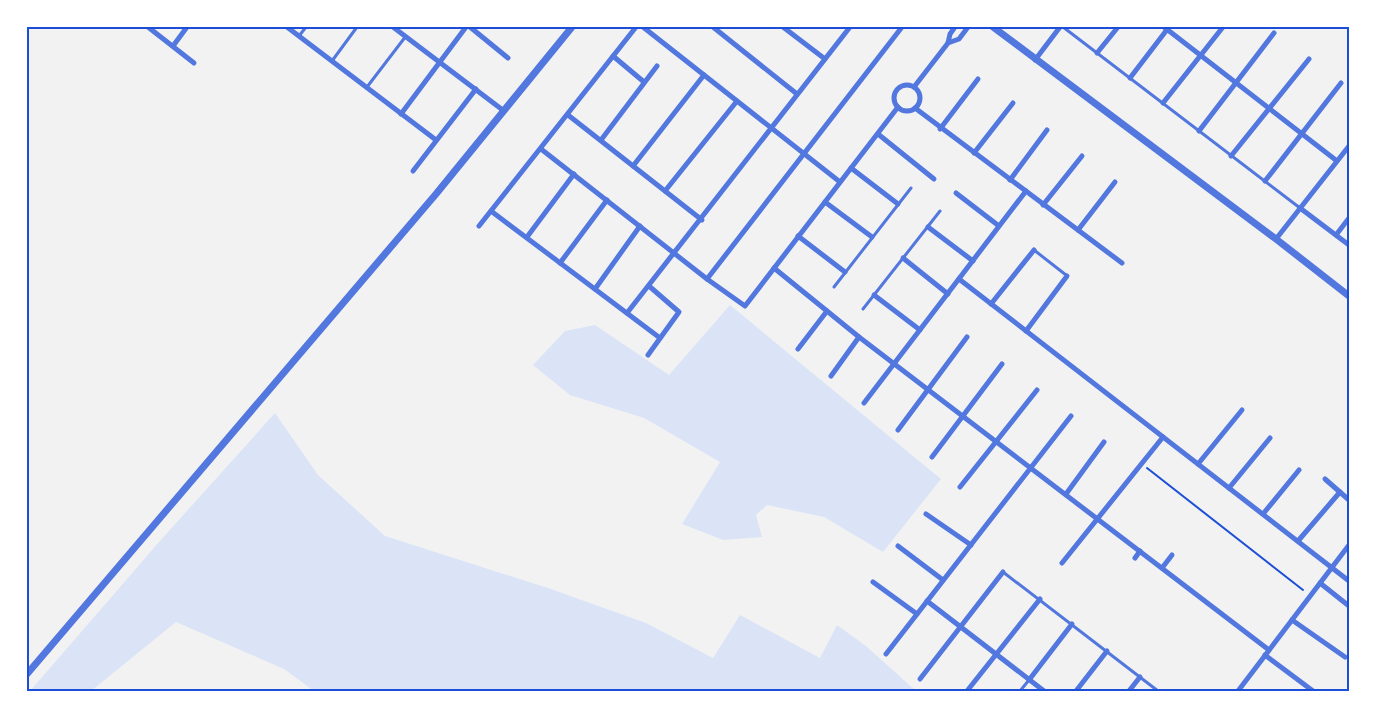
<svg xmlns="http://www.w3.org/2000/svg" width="1376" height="718" font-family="'Exo 2',sans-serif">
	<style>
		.green { fill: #dbe4f7 }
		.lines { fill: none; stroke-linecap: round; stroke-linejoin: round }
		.path { stroke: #1d4ed8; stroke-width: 2 }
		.service { stroke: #5277de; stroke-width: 3 }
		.minor { stroke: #5277de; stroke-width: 5 }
		.tertiary { stroke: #5277de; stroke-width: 7 }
		.neatline { fill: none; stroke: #1d4ed8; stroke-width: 2 }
	</style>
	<rect width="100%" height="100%" fill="#f2f2f2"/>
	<g class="green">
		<polygon points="730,305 941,479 883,552 824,517 767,505 756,515 762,537 723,540 682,524 720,462 644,418 570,395 533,365 565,331 595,325 669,375"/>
		<polygon points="275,413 318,475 385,536 548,588 646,623 713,658 740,615 820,658 837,625 866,646 916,691 314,691 284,669 176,622 91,691 30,691 159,542"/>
	</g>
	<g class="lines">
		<polyline class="path" points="1147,468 1303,590"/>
		<g class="service">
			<polyline points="1063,27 1300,208"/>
			<polyline points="299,36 306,27"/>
			<polyline points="332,61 357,27"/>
			<polyline points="367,87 406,36"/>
			<polyline points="1034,250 1066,275"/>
			<polyline points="834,287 911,188"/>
			<polyline points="863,309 940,211"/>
			<polyline points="1003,572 1158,691"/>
			<polyline points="1020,691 1029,680"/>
		</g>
		<g class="minor">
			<polyline points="148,27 194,63"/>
			<polyline points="287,27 436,140"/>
			<polyline points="393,27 504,111"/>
			<polyline points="470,27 508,58"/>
			<polyline points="643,27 840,182"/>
			<polyline points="713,27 797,94"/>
			<polyline points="783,27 825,59"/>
			<polyline points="1164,27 1337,161"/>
			<polyline points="948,43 959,39 968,27"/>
			<polyline points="173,46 187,27"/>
			<polyline points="1097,53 1118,27"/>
			<polyline points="613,56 644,82"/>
			<polyline points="1035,60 1060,27"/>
			<polyline points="1130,78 1169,27"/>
			<circle cx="907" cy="98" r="13"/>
			<polyline points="914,87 948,43 950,34 955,27"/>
			<polyline points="1163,103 1223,27"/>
			<polyline points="915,108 1122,263"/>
			<polyline points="401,114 466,27"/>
			<polyline points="568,115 702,220"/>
			<polyline points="940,129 978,79"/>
			<polyline points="1199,131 1274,33"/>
			<polyline points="878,134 934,179"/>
			<polyline points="601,140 657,66"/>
			<polyline points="541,149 707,279 745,306 898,107"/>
			<polyline points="974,153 1013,103"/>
			<polyline points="1231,156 1309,59"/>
			<polyline points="633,166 704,75"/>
			<polyline points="851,168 898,204"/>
			<polyline points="413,171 476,89"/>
			<polyline points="1010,180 1047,130"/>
			<polyline points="1265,181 1341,83"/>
			<polyline points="665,191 737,101"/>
			<polyline points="956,193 999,226"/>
			<polyline points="825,202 872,237"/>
			<polyline points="1043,205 1082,156"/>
			<polyline points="1300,208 1349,245"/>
			<polyline points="491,211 660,338"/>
			<polyline points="479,226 636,27"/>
			<polyline points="928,227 973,261"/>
			<polyline points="1078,230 1115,182"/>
			<polyline points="1336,235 1349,218"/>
			<polyline points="798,236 845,272"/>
			<polyline points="527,237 574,174"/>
			<polyline points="1276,239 1349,146"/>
			<polyline points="903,258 948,294"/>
			<polyline points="560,263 607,200"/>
			<polyline points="774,268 859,337 1269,650"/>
			<polyline points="707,279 902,27"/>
			<polyline points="959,279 1349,581"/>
			<polyline points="595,289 640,226"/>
			<polyline points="874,295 920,330"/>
			<polyline points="991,304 1034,250"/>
			<polyline points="627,313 850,27"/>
			<polyline points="1026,331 1067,276"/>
			<polyline points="798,349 827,311"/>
			<polyline points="648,355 679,312 649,286"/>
			<polyline points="831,376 859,337"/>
			<polyline points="864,403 1026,191"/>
			<polyline points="898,430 967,337"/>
			<polyline points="932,457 1002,364"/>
			<polyline points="1198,464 1242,410"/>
			<polyline points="1325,479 1349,500"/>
			<polyline points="960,487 1037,390"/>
			<polyline points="1229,488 1270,438"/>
			<polyline points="1066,494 1104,442"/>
			<polyline points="926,514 971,545"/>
			<polyline points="1263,514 1299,470"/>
			<polyline points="1298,541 1340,492"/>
			<polyline points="898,546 943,580"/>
			<polyline points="1135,558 1140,551"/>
			<polyline points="1062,563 1163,437"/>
			<polyline points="1162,568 1172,555"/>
			<polyline points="873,582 917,614"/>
			<polyline points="1320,583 1349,606"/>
			<polyline points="927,601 1044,691"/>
			<polyline points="1292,620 1345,657"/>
			<polyline points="886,654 1071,416"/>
			<polyline points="1265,655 1313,691"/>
			<polyline points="920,679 1003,572"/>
			<polyline points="1029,680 1072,624"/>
			<polyline points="967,691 1040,599"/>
			<polyline points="1076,691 1107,651"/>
			<polyline points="1129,691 1140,677"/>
			<polyline points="1238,691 1349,545"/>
		</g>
		<g class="tertiary">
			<polyline points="993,27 1276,239 1349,296"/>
			<polyline points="27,674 436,194 572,27"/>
		</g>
	</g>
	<rect width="1376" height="718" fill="none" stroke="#ffffff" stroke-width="57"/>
	<rect x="28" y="28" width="1320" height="662" class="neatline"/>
</svg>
